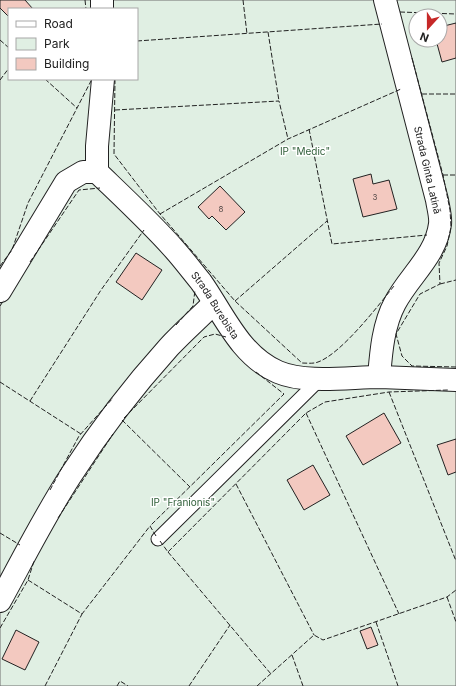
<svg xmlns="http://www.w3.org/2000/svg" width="456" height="686" font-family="Inter,sans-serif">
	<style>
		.green { fill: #e0efe3; stroke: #6f6f6f; fill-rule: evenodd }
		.building { fill: #f3c9c0; stroke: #222 }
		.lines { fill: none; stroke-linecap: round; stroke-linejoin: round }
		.lane-casing { stroke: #222; stroke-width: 15 }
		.street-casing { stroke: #222; stroke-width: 24 }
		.lane { stroke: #fff; stroke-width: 13 }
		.street { stroke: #fff; stroke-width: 22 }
		.fence { stroke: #222; stroke-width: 1; stroke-dasharray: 5 2; stroke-linecap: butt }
		.labels { text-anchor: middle; stroke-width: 3; stroke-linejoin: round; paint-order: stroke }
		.number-label { font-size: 8px; fill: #564c4a }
		.park-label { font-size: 10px; fill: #2f5e38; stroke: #fff }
		.street-label { font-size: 10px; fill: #222; stroke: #fff }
	</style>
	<rect width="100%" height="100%" fill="#fff"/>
	<path class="green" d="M0 0H456V686H0ZM9 9H137V79H9ZM416 16H440V40H416Z"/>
	<g class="building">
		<polygon points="0,0 25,0 33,9 9,9 9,17 0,8"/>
		<polygon points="456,23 456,58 442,62 436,40 440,40 440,27"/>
		<polygon points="371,174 373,184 389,180 397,209 363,217 353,179"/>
		<polygon points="220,186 245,212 226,230 212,216 209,219 198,207"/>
		<polygon points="136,253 162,270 142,300 116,282"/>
		<polygon points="384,413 401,443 363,465 346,436"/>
		<polygon points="456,439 456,472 448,475 437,445"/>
		<polygon points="313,465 330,495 304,510 287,480"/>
		<polygon points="371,627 378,645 367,649 360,631"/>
		<polygon points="16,630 39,642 25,670 2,659"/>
	</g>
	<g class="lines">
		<defs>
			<polyline id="lane" points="158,539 321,378"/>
			<g id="street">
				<polyline points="102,0 102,9"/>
				<path id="s1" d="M103 79 97 146V172C123 197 150 222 174 249 183 259 192 271 201 282 223 313 240 356 278 372 306 384 350 377 380 377 406 378 431 379 456 380"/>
				<polyline points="0,291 66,182 83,172 97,172"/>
				<path d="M379 377C381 353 383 325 395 303 409 276 436 256 440 224 441 217 438 207 437 200L385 0"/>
				<path d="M0 601C23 559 45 515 71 475 100 430 133 387 169 347 183 332 199 318 214 303"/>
			</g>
		</defs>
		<use href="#lane" class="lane-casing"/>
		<use href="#street" class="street-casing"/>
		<use href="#lane" class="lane"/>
		<use href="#street" class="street"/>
		<g class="fence">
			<polyline points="85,0 86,9"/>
			<polyline points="243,0 247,34"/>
			<polyline points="400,12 456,14"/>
			<polyline points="268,32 279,101"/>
			<polyline points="0,40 9,48"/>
			<polyline points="137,41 382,24"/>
			<polyline points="412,58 443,175 450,210 451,227 447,246 439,263 440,284 420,294 396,334 402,356 412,366 456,367"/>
			<polyline points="45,79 77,108"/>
			<path d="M115 79 114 154 160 214 235 301 302 363C307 363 313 364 318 362 341 354 378 306 394 286"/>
			<polyline points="0,80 9,68"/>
			<polyline points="422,94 456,94"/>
			<polyline points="115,110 279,101 288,139"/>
			<polyline points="309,129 332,244 427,235"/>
			<polyline points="443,175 456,175"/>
			<polyline points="160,214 288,139 401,89"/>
			<polyline points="30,262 79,190 100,188"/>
			<polyline points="0,266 12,250 28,203 92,79"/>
			<polyline points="440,284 456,280"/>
			<polyline points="235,301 327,221"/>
			<polyline points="0,306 4,300"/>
			<polyline points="176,325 193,306 195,290"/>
			<polyline points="0,382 81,434"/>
			<polyline points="389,392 456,561"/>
			<polyline points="30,401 101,290 144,230"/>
			<polyline points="306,413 399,614"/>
			<polyline points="124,418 204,337 215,334 226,337"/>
			<polyline points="122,420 190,487"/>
			<polyline points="236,484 314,635"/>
			<polyline points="50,490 79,436 113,398"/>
			<polyline points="58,518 113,434"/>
			<polyline points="0,533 20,545"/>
			<polyline points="156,536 150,526 284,394 256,372"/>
			<polyline points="160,541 168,552 306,413 325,402 389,392 448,390"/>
			<polyline points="168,552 271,674"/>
			<polyline points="28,580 82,614 150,526"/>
			<polyline points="447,597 456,622"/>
			<polyline points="376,622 398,686"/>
			<polyline points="0,628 28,580 34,561"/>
			<polyline points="292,655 303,686"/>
			<polyline points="45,686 82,614"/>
			<polyline points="117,686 120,681 128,686"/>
			<polyline points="189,686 230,625"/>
			<polyline points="257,686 314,635 323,640 447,597 456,590"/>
		</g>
	</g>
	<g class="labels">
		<g class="number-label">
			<text x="375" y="200">3</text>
			<text x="221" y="212">8</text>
		</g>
		<g class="park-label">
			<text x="305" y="155">IP "Medic"</text>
			<text x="183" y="506">IP "Franionis"</text>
		</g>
		<g class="street-label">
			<text transform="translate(428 170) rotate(77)" y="4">Strada Ginta Latină</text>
			<text dy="4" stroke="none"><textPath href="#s1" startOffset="272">Strada Burebista</textPath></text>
		</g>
	</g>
	<rect x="8" y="8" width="130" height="72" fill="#ffffff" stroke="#a7a7a7"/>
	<rect x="16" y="21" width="20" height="6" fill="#ffffff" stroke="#a7a7a7"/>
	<text x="44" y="28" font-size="12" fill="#222222">Road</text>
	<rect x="16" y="38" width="20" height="12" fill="#e0efe3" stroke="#a7a7a7"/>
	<text x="44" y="48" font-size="12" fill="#222222">Park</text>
	<rect x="16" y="58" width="20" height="12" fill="#f3c9c0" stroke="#a7a7a7"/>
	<text x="44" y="68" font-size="12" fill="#222222">Building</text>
	<g transform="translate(428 28) rotate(201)"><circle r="19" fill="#ffffff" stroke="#a7a7a7"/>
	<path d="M0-3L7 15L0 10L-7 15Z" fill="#c62828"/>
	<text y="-6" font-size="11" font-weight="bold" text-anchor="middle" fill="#222222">N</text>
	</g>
</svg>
